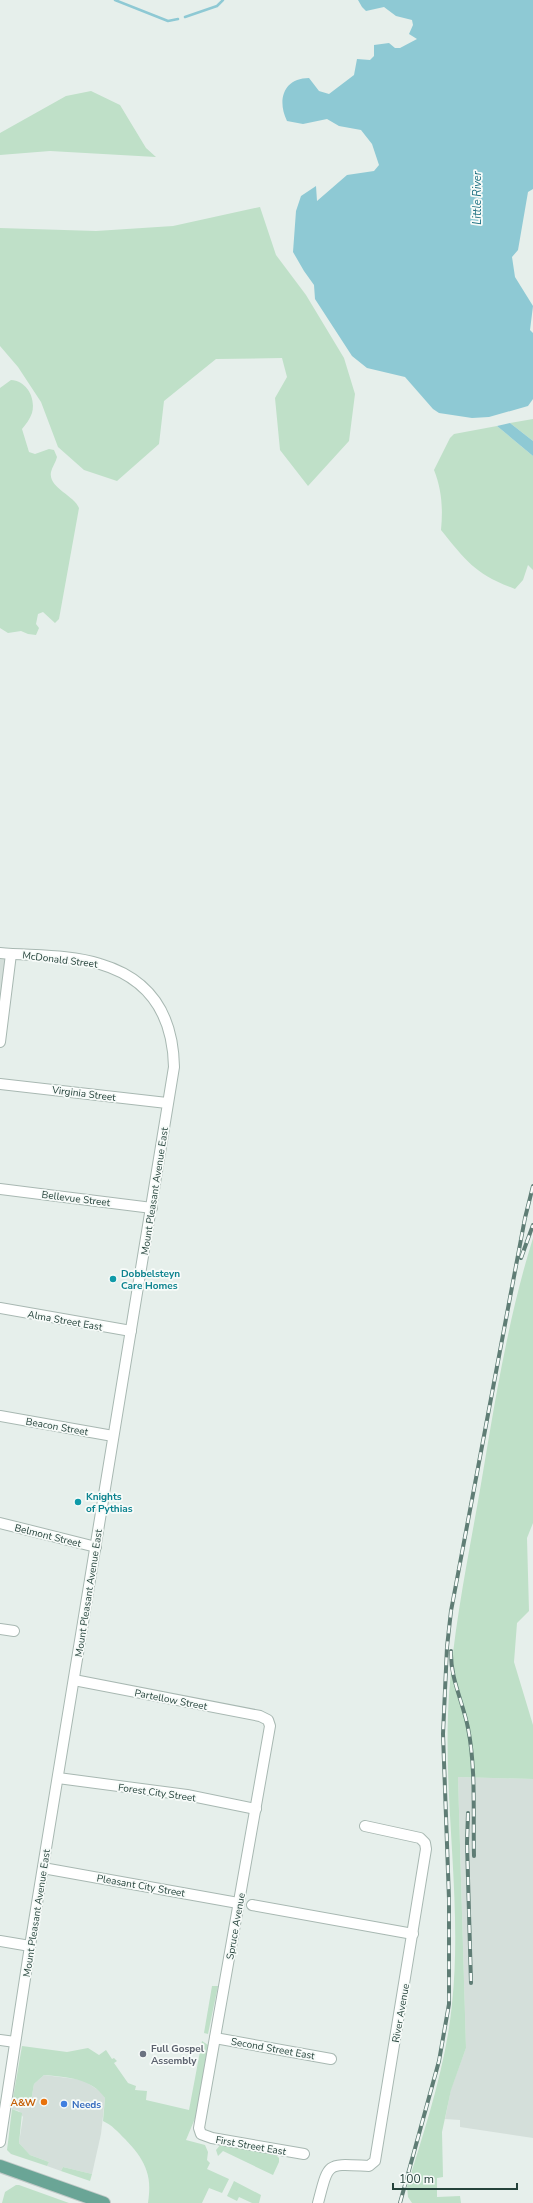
<svg xmlns="http://www.w3.org/2000/svg" width="533" height="2203" font-family="'Nunito Sans',sans-serif">
	<style>
		.built { fill: #d4dfda }
		.green { fill: #bfe0c8 }
		.water { fill: #8ec9d4 }
		.lines { fill: none; stroke-linecap: round; stroke-linejoin: round }
		.stream { stroke: #8ec9d4; stroke-width: 2.5 }
		.minor-casing { stroke: #a8b8b2; stroke-width: 12 }
		.major-casing { stroke: #c2cac8; stroke-width: 14 }
		.minor { stroke: #fff; stroke-width: 10 }
		.major { stroke: #6aa596; stroke-width: 12 }
		.rail-casing { stroke: #5f7d75; stroke-width: 4 }
		.rail { stroke: #f7fbf9; stroke-width: 2.5; stroke-dasharray: 8; stroke-linecap: butt }
		.culture-dot { fill: #0f9aa8; stroke: #f7fbf9; stroke-width: 1.5 }
		.worship-dot { fill: #6b7280; stroke: #f7fbf9; stroke-width: 1.5 }
		.food-dot { fill: #e8710a; stroke: #f7fbf9; stroke-width: 1.5 }
		.shop-dot { fill: #3f7fe0; stroke: #f7fbf9; stroke-width: 1.5 }
		.labels { text-anchor: middle; stroke-width: 3.5; stroke-linejoin: round; paint-order: stroke }
		.street-label { font-size: 10px; fill: #24423a; stroke: #f7fbf9 }
		.culture-label { font-size: 10px; font-weight: bold; fill: #0d838f; stroke: #f7fbf9; text-anchor: start }
		.worship-label { font-size: 10px; font-weight: bold; fill: #5b616d; stroke: #f7fbf9; text-anchor: start }
		.food-label { font-size: 10px; font-weight: bold; fill: #c56008; stroke: #f7fbf9; text-anchor: end }
		.shop-label { font-size: 10px; font-weight: bold; fill: #366cbe; stroke: #f7fbf9; text-anchor: start }
		.water-label { font-size: 11px; font-style: italic; fill: #1c6f80; stroke: #f7fbf9 }
	</style>
	<rect width="100%" height="100%" fill="#e6efeb"/>
	<g class="built">
		<polygon points="0,953 11,954 0,1042"/>
		<polygon points="458,1777 533,1779 533,2138 460,2127 460,2120 445,2119 451,2089 466,2048"/>
		<polygon points="44,2075 83,2080 101,2092 105,2098 101,2134 92,2174 63,2167 61,2171 47,2166 49,2162 30,2155 19,2143 23,2117 19,2111 12,2109 13,2098 31,2101 34,2084"/>
	</g>
	<g class="green">
		<polygon points="91,91 120,105 146,148 156,157 50,151 0,155 0,133 66,96"/>
		<polygon points="260,207 276,255 306,295 344,358 355,394 349,441 308,486 280,450 275,398 287,377 282,358 216,359 164,401 159,444 117,481 84,470 58,447 41,402 18,367 0,346 0,228 96,231 173,226"/>
		<path d="M11 380C27 381 36 398 32 413 30 419 26 424 22 429L29 452 35 454 49 449 54 450 57 457C56 462 52 467 51 472 48 488 74 495 79 508L59 619 55 623 43 612 38 614 36 624 39 628 36 635 28 634 21 631 8 633 0 628V388Z"/>
		<polygon points="533,419 533,441 510,423"/>
		<path d="M497 426 533 456V570L528 565 523 580 515 589C475 574 467 562 441 530 443 509 442 490 434 470L450 438 454 434Z"/>
		<path d="M533 1238V1523L527 1538 529 1611 517 1623 514 1662 533 1725V1779L458 1777 466 2048 451 2090 442 2132 443 2177 437 2178V2197L460 2196 461 2203H412L408 2197 407 2187C425 2128 446 2066 452 2004 463 1901 442 1798 449 1695 454 1624 469 1554 481 1484 495 1401 508 1318 533 1238Z"/>
		<polygon points="212,1986 218,1986 208,2034 204,2033"/>
		<path d="M202 2041 208 2045 196 2116 186 2140 205 2145 208 2152 207 2160 210 2163 207 2169 229 2179 222 2193 209 2188 202 2203H148C153 2174 144 2159 125 2139 118 2132 112 2125 103 2121L105 2098C91 2078 67 2077 44 2075L34 2084 31 2101 13 2098 22 2046 67 2052 88 2048 99 2055 106 2050 112 2059 114 2058 117 2061 114 2063 128 2083 136 2086 135 2090 147 2091 146 2100 189 2110Z"/>
		<polygon points="12,2109 22,2113 19,2143 30,2155 49,2162 47,2166 11,2154 7,2150"/>
		<polygon points="221,2144 275,2154 279,2158 279,2162 273,2175 223,2151 218,2156 216,2150"/>
		<polygon points="63,2167 92,2174 90,2181 61,2171"/>
		<polygon points="234,2181 261,2195 259,2203 252,2203 239,2197 237,2201 227,2196"/>
		<polygon points="16,2185 19,2185 69,2203 2,2203 5,2192"/>
	</g>
	<g class="water">
		<path d="M358 0H533V189L528 192 518 250 512 257 515 277 533 306 530 330 533 333V399L528 406 489 417 472 418 439 413 433 409 405 377 367 368 352 356 315 299 314 285 304 271 293 252 296 211 301 196 316 186 317 201 347 175 374 171 379 165 372 144 361 130 339 126 327 119 303 124 287 121C277 101 283 78 309 78L319 91 329 94 354 75 357 59 370 60 374 56V45L389 43 395 48H400L417 39 409 34 413 25 412 20 396 16 384 7 366 11 362 7Z"/>
		<polygon points="510,423 533,441 533,456 497,426"/>
	</g>
	<g class="lines">
		<g class="stream">
			<polyline points="115,0 168,21 178,19"/>
			<polyline points="185,17 217,6 223,0"/>
		</g>
		<defs>
			<g id="minor">
				<path d="M0 953C32 956 69 954 100 964 151 979 173 1016 174 1067L30 1946 0 2142"/>
				<polyline points="0,1042 11,954"/>
				<polyline points="0,1084 167,1103"/>
				<polyline points="0,1189 152,1208"/>
				<polyline points="0,1308 131,1331"/>
				<polyline points="0,1416 113,1436"/>
				<polyline points="0,1523 96,1547"/>
				<polyline points="0,1629 14,1631"/>
				<polyline points="74,1680 260,1716 268,1720 270,1726 199,2128 201,2134 212,2138 304,2154"/>
				<polyline points="58,1778 187,1795 256,1809"/>
				<polyline points="43,1868 238,1903"/>
				<polyline points="252,1905 413,1934"/>
				<polyline points="0,1941 30,1946"/>
				<polyline points="215,2038 331,2059"/>
				<polyline points="0,2040 15,2042"/>
				<path d="M318 2203C329 2161 326 2164 369 2166L375 2161 426 1849 425 1843 420 1838 365 1826"/>
			</g>
			<polyline id="major" points="0,2166 104,2203"/>
		</defs>
		<use href="#minor" class="minor-casing"/>
		<use href="#major" class="major-casing"/>
		<use href="#minor" class="minor"/>
		<use href="#major" class="major"/>
		<defs>
			<g id="rail">
				<polyline points="521,1258 533,1225"/>
				<path d="M451 1651C450 1678 463 1702 468 1728 476 1768 473 1815 474 1856"/>
				<polyline points="468,1813 467,1843 471,1983"/>
				<polyline points="400,2203 439,2061 449,2004 449,1899 443,1734 447,1647 451,1611 525,1218 533,1186"/>
			</g>
		</defs>
		<use href="#rail" class="rail-casing"/>
		<use href="#rail" class="rail"/>
	</g>
	<g class="culture-dot">
		<circle cx="113" cy="1279" r="4"/>
		<circle cx="78" cy="1502" r="4"/>
	</g>
	<circle class="worship-dot" cx="143" cy="2054" r="4"/>
	<circle class="food-dot" cx="44" cy="2102" r="4"/>
	<circle class="shop-dot" cx="64" cy="2104" r="4"/>
	<g class="labels">
		<g class="street-label">
			<text transform="translate(60 959) rotate(7)" y="4">McDonald Street</text>
			<text transform="translate(84 1093) rotate(7)" y="4">Virginia Street</text>
			<text transform="translate(154 1191) rotate(-81)" y="4">Mount Pleasant Avenue East</text>
			<text transform="translate(76 1198) rotate(7)" y="4">Bellevue Street</text>
			<text transform="translate(65 1320) rotate(10)" y="4">Alma Street East</text>
			<text transform="translate(57 1426) rotate(10)" y="4">Beacon Street</text>
			<text transform="translate(48 1535) rotate(14)" y="4">Belmont Street</text>
			<text transform="translate(88 1593) rotate(-81)" y="4">Mount Pleasant Avenue East</text>
			<text transform="translate(171 1699) rotate(11)" y="4">Partellow Street</text>
			<text transform="translate(157 1792) rotate(8)" y="4">Forest City Street</text>
			<text transform="translate(141 1885) rotate(10)" y="4">Pleasant City Street</text>
			<text transform="translate(36 1913) rotate(-81)" y="4">Mount Pleasant Avenue East</text>
			<text transform="translate(235 1926) rotate(-80)" y="4">Spruce Avenue</text>
			<text transform="translate(400 2013) rotate(-80)" y="4">River Avenue</text>
			<text transform="translate(273 2048) rotate(10)" y="4">Second Street East</text>
			<text transform="translate(251 2145) rotate(10)" y="4">First Street East</text>
		</g>
		<g class="culture-label">
			<text x="121" y="1277">Dobbelsteyn<tspan x="121" dy="12">Care Homes</tspan></text>
			<text x="86" y="1500">Knights<tspan x="86" dy="12">of Pythias</tspan></text>
		</g>
		<g class="worship-label">
			<text x="151" y="2052">Full Gospel<tspan x="151" dy="12">Assembly</tspan></text>
		</g>
		<g class="food-label">
			<text x="36" y="2106">A&amp;W</text>
		</g>
		<g class="shop-label">
			<text x="72" y="2108">Needs</text>
		</g>
		<g class="water-label">
			<text transform="translate(477 198) rotate(-90)" y="4">Little River</text>
		</g>
	</g>
	<path d="M393 2183v6h124v-6" fill="none" stroke="#24423a" stroke-width="2"/>
	<text x="399" y="2183" font-size="12" fill="#24423a" stroke="#f7fbf9" stroke-width="3" paint-order="stroke">100 m</text>
</svg>
